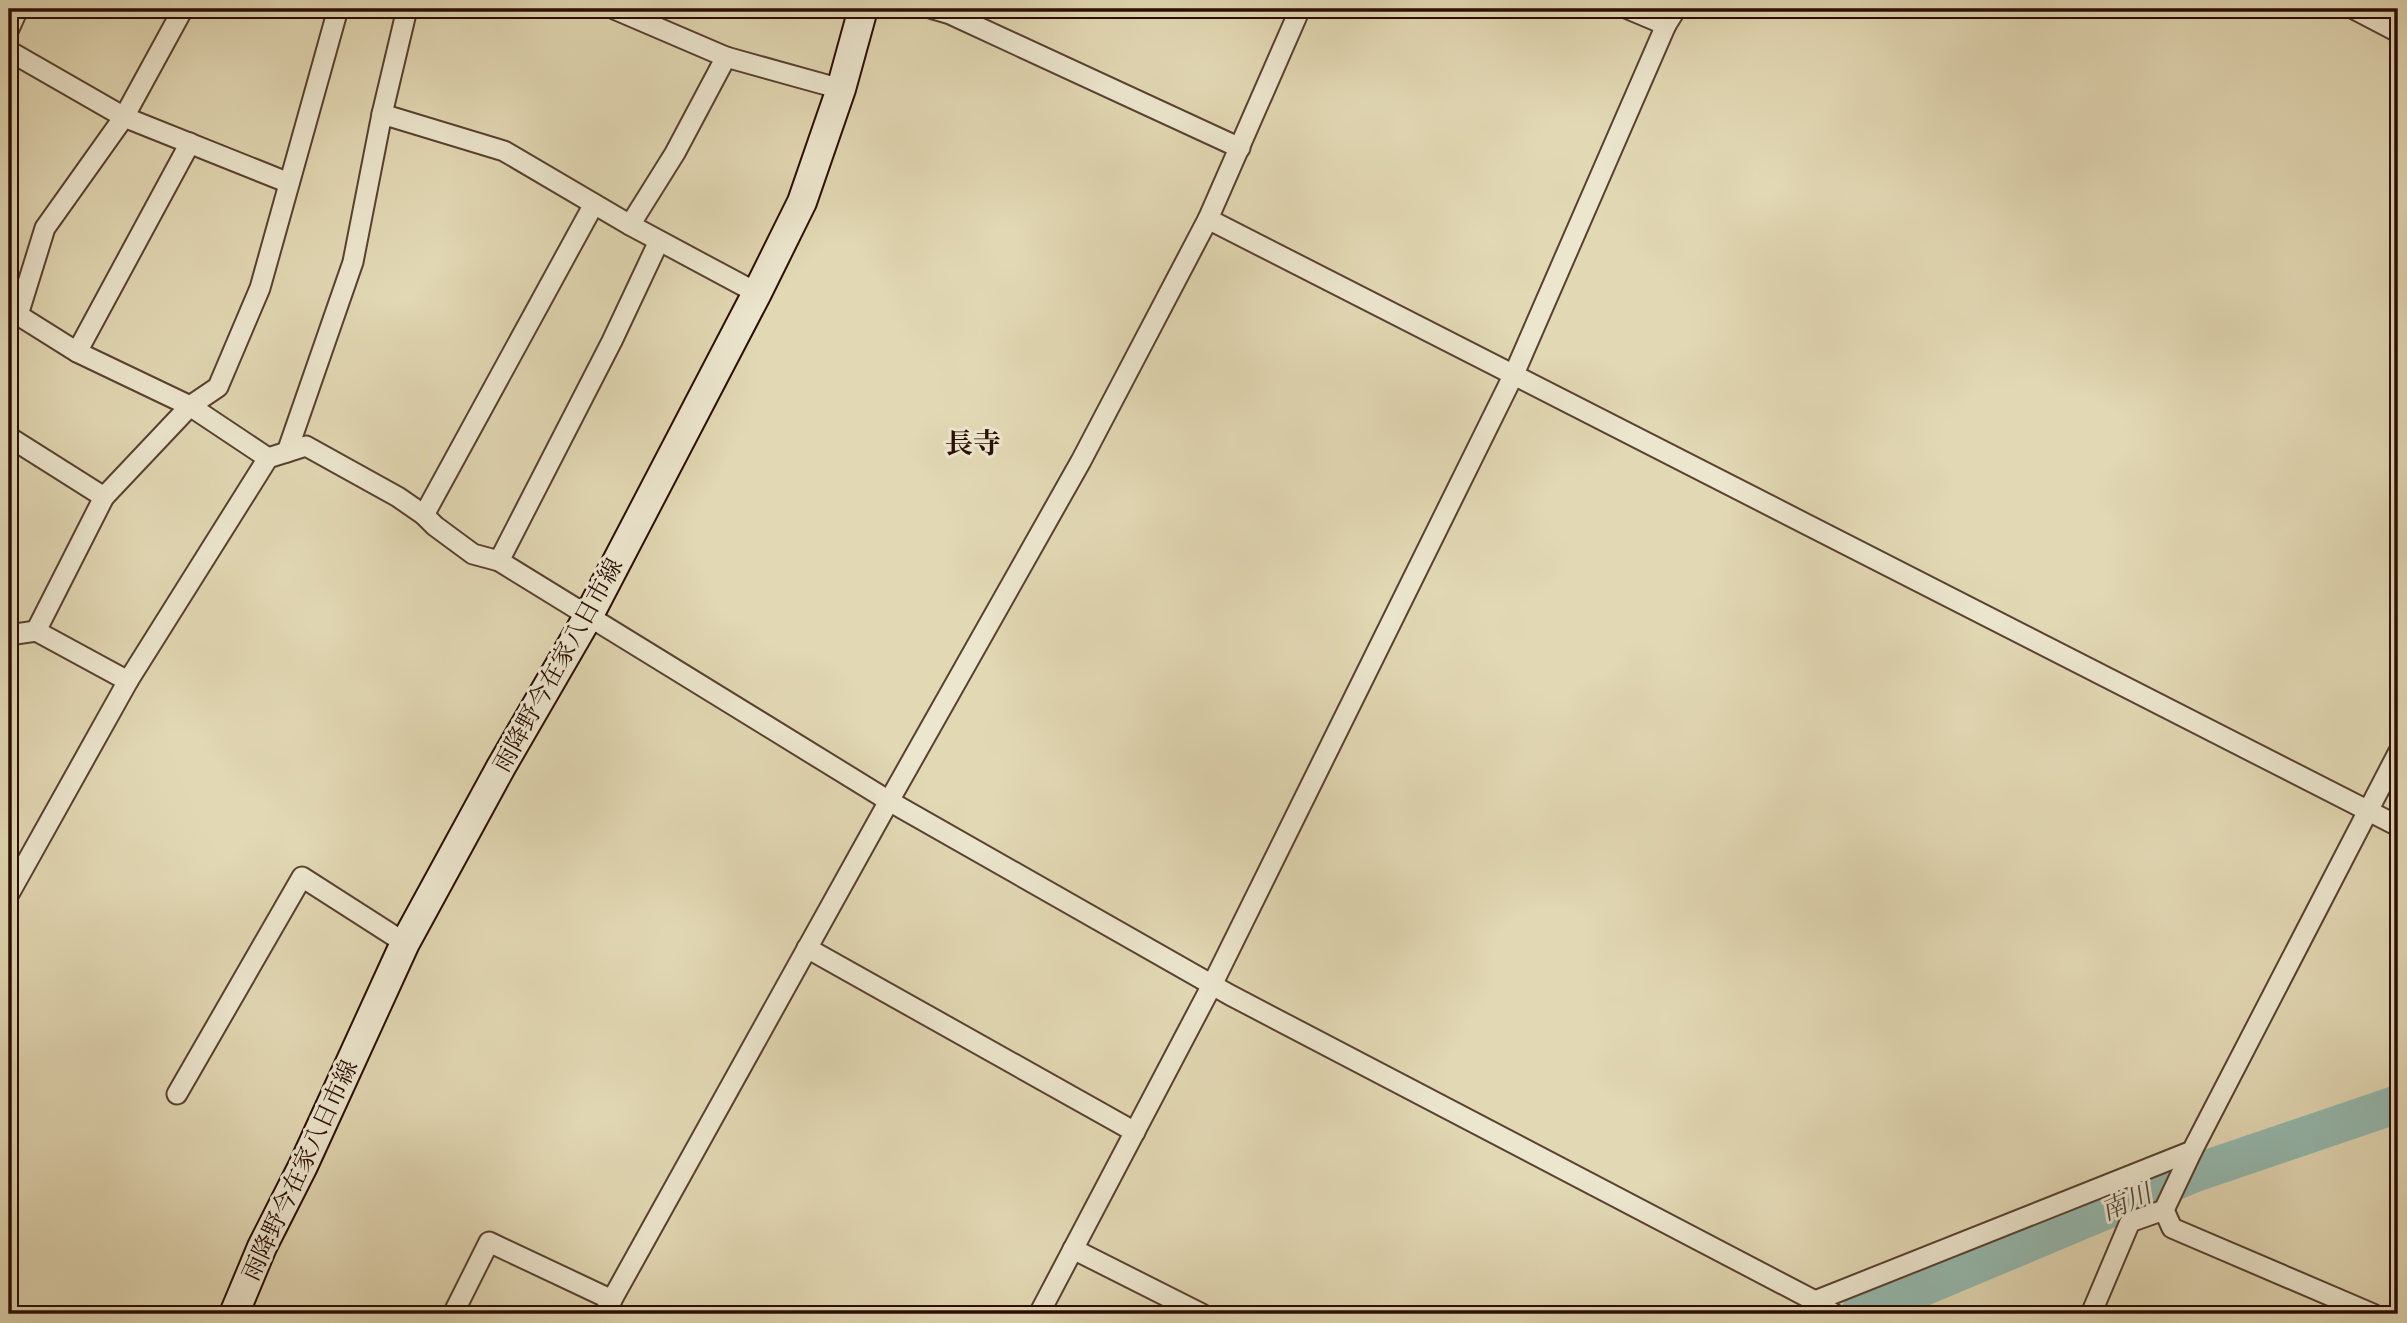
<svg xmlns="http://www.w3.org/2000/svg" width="2407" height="1323" font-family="'IM FELL DW Pica','Noto Serif JP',serif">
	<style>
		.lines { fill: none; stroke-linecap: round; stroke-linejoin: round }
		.river { stroke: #95b9af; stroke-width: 38 }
		.minor-casing { stroke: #594030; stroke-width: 23 }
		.secondary-casing { stroke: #2b0d04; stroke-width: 32 }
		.minor { stroke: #ece6ce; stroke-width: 19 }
		.secondary { stroke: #ece6ce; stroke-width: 28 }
		.labels { text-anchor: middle; stroke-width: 6; stroke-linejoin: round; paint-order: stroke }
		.street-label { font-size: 24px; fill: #2b0d04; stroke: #ece6ce }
		.water-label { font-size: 26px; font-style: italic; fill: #504940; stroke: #ece6ce }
		.quarter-label { font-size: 28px; font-weight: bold; fill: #2b0d04; stroke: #ece6ce }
	</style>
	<rect width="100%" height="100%" fill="#e2d8b4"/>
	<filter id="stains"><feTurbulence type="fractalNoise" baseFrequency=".00286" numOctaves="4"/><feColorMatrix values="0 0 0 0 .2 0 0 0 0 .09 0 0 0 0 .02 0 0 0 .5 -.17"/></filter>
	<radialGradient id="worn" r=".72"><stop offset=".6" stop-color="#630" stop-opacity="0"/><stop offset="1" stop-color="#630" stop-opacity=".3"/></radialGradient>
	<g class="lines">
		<polyline class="river" points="1859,1314 2195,1173 2398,1104"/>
		<defs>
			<g id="minor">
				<polyline points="614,9 726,57 841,89"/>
				<polyline points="933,9 950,14 1240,148"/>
				<polyline points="1628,9 1666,25"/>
				<polyline points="2354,9 2398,32"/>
				<polyline points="9,29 18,9"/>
				<polyline points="9,51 124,117 289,183"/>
				<polyline points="382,114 407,9"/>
				<polyline points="1208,219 2398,826"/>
				<polyline points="630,225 675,153 726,57"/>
				<polyline points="18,315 77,352 190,406 268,458"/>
				<polyline points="9,323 18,315 45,228 124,117 183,9"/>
				<polyline points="77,352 190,143"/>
				<polyline points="9,437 104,497 190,406 218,387 260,288 338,9"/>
				<polyline points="287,452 353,262 382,114 504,151 630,225 757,293"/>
				<polyline points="424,515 594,204"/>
				<polyline points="499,561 612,341 659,241"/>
				<polyline points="36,631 104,497"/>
				<polyline points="9,635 36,631 128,681"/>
				<polyline points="9,894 128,681 268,458 306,446 398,497 424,515 435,526 473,554 499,561 889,801 1230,995 1815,1301 1834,1314"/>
				<polyline points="807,948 1135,1132"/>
				<polyline points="177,1094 302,877 405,943"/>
				<polyline points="2164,1210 2172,1228 2373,1314"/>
				<polyline points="1073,1249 1202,1314"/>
				<polyline points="1815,1301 2192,1151 2398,753"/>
				<polyline points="453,1314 489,1242 612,1300"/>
				<polyline points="604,1314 889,801 1081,461 1208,219 1300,9"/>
				<polyline points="1039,1314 1212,985 1514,374 1666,25 1676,9"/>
				<polyline points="2091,1314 2130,1222 2164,1210 2192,1151"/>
			</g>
			<polyline id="secondary" points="234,1314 262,1247 303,1166 405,943 501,767 589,615 757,293 802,202 841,89 863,9"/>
		</defs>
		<use href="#minor" class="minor-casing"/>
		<use href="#secondary" class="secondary-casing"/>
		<use href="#minor" class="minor"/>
		<use href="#secondary" class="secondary"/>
	</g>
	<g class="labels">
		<g class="street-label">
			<text transform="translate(558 665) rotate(-61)" y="8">雨降野今在家八日市線</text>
			<text transform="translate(300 1170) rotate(-65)" y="8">雨降野今在家八日市線</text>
		</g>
		<g class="water-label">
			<text transform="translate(2126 1202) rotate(-23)" y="9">南川</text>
		</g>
		<g class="quarter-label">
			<text x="973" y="453">長寺</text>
		</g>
	</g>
	<rect width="2407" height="1323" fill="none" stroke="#e2d8b4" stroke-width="35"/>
	<rect x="10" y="10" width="2386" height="1302" fill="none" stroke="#2b0d04" stroke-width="3.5"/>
	<rect x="18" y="18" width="2372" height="1288" fill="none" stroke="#2b0d04" stroke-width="2"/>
	<rect width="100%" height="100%" filter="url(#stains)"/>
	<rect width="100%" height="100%" fill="url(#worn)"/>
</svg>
